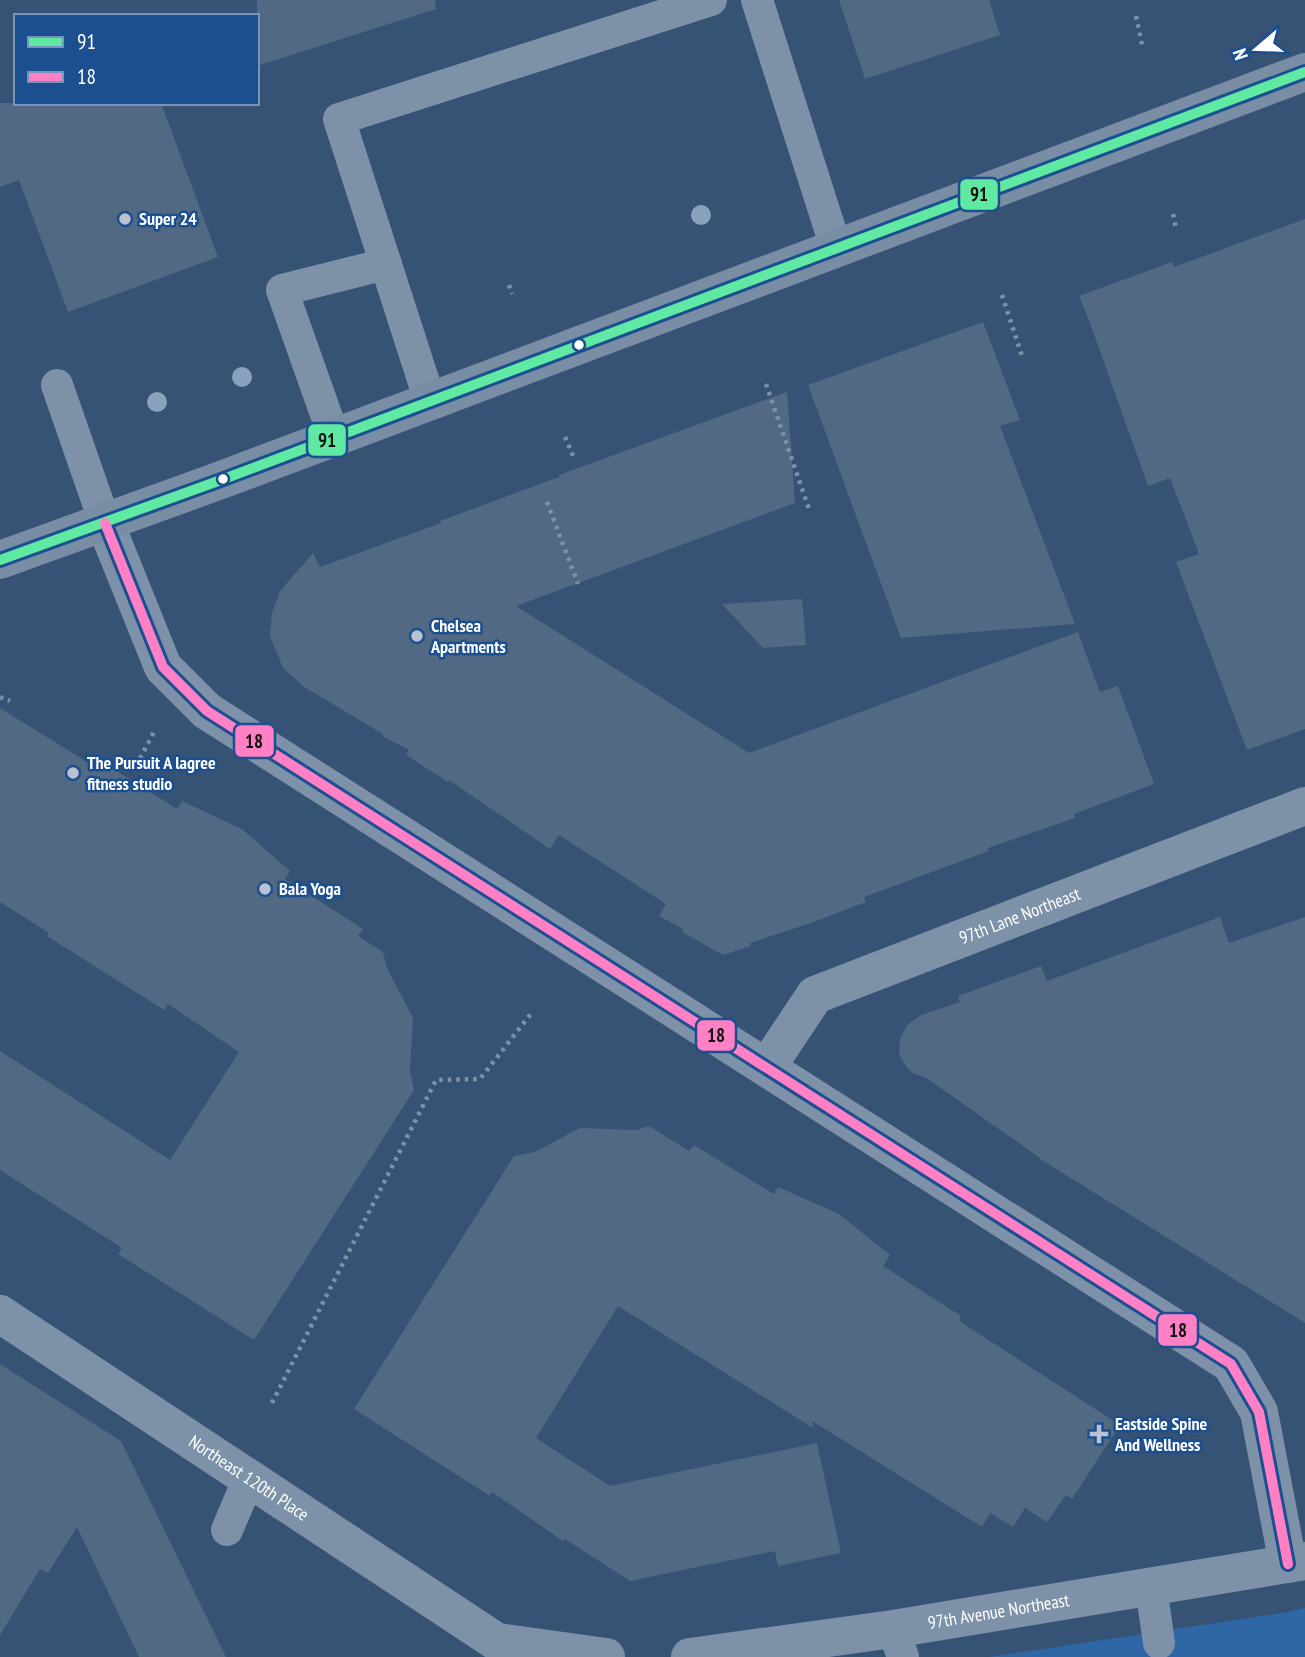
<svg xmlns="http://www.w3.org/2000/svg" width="1305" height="1657" font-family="'PT Sans Narrow',sans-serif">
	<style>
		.green { fill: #2f66a5 }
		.building { fill: #526984 }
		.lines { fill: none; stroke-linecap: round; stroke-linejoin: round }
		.path { stroke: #7d92a8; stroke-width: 4.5; stroke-dasharray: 3.5 5; stroke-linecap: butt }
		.service { stroke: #7d92a8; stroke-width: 32 }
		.minor { stroke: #7d92a8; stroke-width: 38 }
		.secondary { stroke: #798da4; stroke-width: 38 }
		.bus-1-casing { stroke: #1b4f8f; stroke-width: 16 }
		.bus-2-casing { stroke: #1b4f8f; stroke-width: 16 }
		.bus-1 { stroke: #60e9a3; stroke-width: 10 }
		.bus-2 { stroke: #ff80c5; stroke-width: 10 }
		.tree { fill: #8aa2be }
		.poi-dot { fill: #b9c2ce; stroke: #1b4f8f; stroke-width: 2.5 }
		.bus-dot { fill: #fff; stroke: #1b4f8f; stroke-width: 2.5 }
		.labels { text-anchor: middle; stroke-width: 5; stroke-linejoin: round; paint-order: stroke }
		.poi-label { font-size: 18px; font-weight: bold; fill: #fff; stroke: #1b4f8f; text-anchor: start }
		.street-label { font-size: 18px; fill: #fff; stroke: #1b4f8f }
		.line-badge { stroke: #1b4f8f; stroke-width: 2.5 }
		.pale-badge-label { font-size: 19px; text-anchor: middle; font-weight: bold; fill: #111 }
	</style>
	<rect width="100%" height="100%" fill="#365274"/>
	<polygon class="green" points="1305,1608 1305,1657 989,1657 1282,1613"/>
	<g class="building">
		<polygon points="257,0 435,0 436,9 257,66"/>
		<polygon points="839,0 989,0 1000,35 865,79"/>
		<polygon points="0,103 161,103 218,257 68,312 19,180 0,187"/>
		<polygon points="1305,219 1305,729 1247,750 1176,562 1199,554 1170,478 1148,486 1090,323 1079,296 1172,262 1174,267"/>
		<polygon points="983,322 1020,420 1000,426 1075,624 901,638 808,385"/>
		<polygon points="787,392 795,503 516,606 749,753 1078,632 1100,692 1118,686 1154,784 1074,814 1075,818 988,848 989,851 864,897 866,902 811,923 750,943 751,946 723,955 682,932 683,929 659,916 666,904 559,835 550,849 449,780 448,782 406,755 409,750 382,736 383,734 304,687 283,668 270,636 272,613 280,591 313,553 320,567 441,523 440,521 559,477 559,475"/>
		<polygon points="802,599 806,645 763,648 722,604"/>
		<polygon points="0,708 95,767 99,760 177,809 182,801 242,829 290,871 285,879 363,929 358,936 383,952 387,968 413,1018 410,1071 414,1090 254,1340 118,1254 122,1248 0,1170 0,1051 170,1160 239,1052 168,1004 164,1010 47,936 49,933 0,902"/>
		<polygon points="1220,917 1229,943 1305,917 1305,1323 1040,1159 1040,1158 928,1079 913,1073 907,1068 899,1054 900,1039 907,1025 921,1015 960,1002 958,996 1041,966 1047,981"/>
		<polygon points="649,1126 689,1151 694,1145 774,1194 778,1187 839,1214 890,1255 883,1266 961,1316 959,1321 1120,1425 1072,1499 1066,1495 1047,1522 1025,1508 1013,1527 990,1513 982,1527 812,1421 813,1428 618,1306 536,1438 610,1486 817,1443 841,1553 778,1566 775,1551 630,1581 565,1539 563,1541 492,1492 490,1496 354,1409 514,1156 535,1152 580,1128 636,1130"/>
		<polygon points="0,1364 121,1441 226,1657 139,1657 77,1527 48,1573 40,1569 0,1635"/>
	</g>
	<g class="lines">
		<g class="path">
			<polyline points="1136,16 1142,45"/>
			<polyline points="1173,214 1176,229"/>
			<polyline points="509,285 512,294"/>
			<polyline points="1002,295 1022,356"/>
			<polyline points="766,384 809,509"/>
			<polyline points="565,437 574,458"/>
			<polyline points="547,502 578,584"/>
			<polyline points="0,697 10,701"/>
			<polyline points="136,766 154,732"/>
			<polyline points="272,1403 436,1080 480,1079 533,1011"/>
		</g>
		<g class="service">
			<polyline points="757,0 836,248"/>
			<polyline points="57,385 105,523"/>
			<polyline points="430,401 339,119 711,0"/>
			<polyline points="334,437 282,290 386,264"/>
			<polyline points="227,1530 249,1478"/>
			<polyline points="1151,1587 1159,1643"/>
			<polyline points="893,1629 903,1657"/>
		</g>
		<g class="minor">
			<polyline points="105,523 163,667 207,711 1231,1364 1259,1412 1288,1564"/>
			<path id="s1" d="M767 1067 815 995 1305 806"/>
			<path id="s2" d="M0 1314 497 1642 606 1657"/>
			<path id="s3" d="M690 1657 893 1629 1305 1561"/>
		</g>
		<polyline class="secondary" points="0,560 221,480 1305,72"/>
		<defs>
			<polyline id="bus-1" points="0,560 221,480 1305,72"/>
			<polyline id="bus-2" points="105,523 163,667 207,711 1231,1364 1259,1412 1288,1564"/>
		</defs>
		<use href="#bus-1" class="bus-1-casing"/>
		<use href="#bus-2" class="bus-2-casing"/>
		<use href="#bus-1" class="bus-1"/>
		<use href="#bus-2" class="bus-2"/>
	</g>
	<g class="tree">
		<circle cx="701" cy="215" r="10"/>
		<circle cx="242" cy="377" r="10"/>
		<circle cx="157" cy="402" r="10"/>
	</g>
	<g class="poi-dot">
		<circle cx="125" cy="219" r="7"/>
		<circle cx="417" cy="636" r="7"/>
		<circle cx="73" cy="773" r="7"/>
		<circle cx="265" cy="889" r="7"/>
		<path d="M1095.5 1423.5h7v7h7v7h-7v7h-7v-7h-7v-7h7z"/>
	</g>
	<g class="bus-dot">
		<circle cx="579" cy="345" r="6"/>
		<circle cx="223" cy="479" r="6"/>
	</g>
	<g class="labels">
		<g class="poi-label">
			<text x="139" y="225">Super 24</text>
			<text x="431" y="632">Chelsea<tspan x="431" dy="21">Apartments</tspan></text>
			<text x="87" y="769">The Pursuit A lagree<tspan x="87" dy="21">fitness studio</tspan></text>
			<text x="279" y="895">Bala Yoga</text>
			<text x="1115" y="1430">Eastside Spine<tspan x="1115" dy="21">And Wellness</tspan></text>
		</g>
		<g class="street-label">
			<text dy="6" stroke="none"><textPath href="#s1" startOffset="306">97th Lane Northeast</textPath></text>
			<text dy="6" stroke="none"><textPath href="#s2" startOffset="298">Northeast 120th Place</textPath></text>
			<text dy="6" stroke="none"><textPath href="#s3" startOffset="312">97th Avenue Northeast</textPath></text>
		</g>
	</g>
	<g class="line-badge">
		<rect x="959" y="178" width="40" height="33" rx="7" fill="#60e9a3"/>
		<rect x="307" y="423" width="40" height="34" rx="7" fill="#60e9a3"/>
		<rect x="234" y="724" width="41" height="34" rx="7" fill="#ff80c5"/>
		<rect x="696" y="1019" width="40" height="33" rx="7" fill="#ff80c5"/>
		<rect x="1157" y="1313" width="41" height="34" rx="7" fill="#ff80c5"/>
	</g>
	<g class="pale-badge-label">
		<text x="979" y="201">91</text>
		<text x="327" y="447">91</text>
		<text x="254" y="748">18</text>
		<text x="716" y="1042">18</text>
		<text x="1178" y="1337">18</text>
	</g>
	<rect x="14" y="14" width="245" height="91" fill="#1b4f8f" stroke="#7695bc" stroke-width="2"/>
	<rect x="28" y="37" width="35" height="10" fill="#60e9a3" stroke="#7695bc" stroke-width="2"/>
	<text x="77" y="49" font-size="21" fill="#ffffff">91</text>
	<rect x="28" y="72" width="35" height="10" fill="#ff80c5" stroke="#7695bc" stroke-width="2"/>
	<text x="77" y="84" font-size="21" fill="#ffffff">18</text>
	<g transform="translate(1256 49) rotate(251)" stroke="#1b4f8f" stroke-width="5" paint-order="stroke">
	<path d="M0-5L12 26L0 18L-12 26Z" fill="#ffffff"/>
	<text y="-10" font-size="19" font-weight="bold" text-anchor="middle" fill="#ffffff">N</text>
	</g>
</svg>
